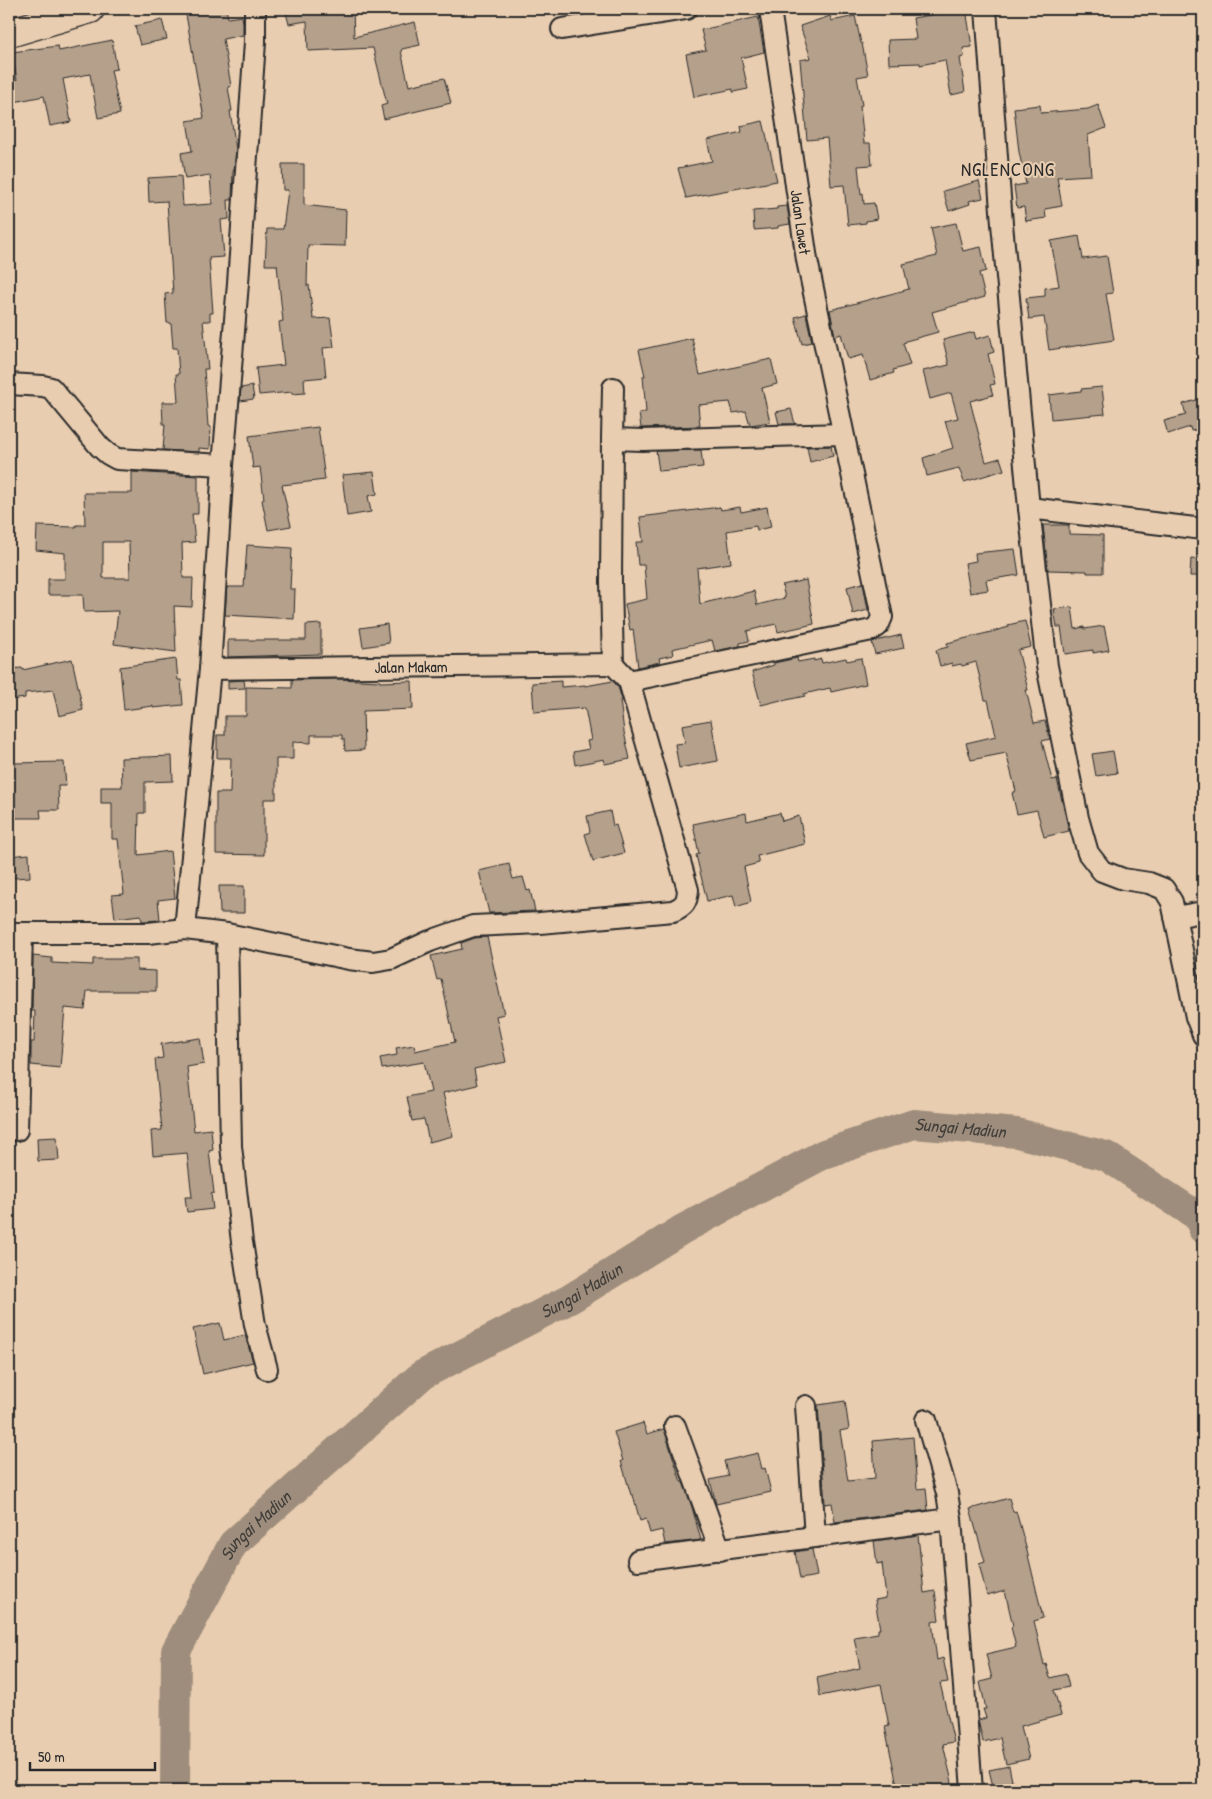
<svg xmlns="http://www.w3.org/2000/svg" width="1212" height="1799" font-family="'Patrick Hand',sans-serif">
	<style>
		.lines { fill: none; stroke-linecap: round; stroke-linejoin: round }
		.river { stroke: #9e8d7b; stroke-width: 30 }
		.building { fill: #b4a08b; stroke: #2b2b2b; fill-rule: evenodd }
		.street-casing { stroke: #2b2b2b; stroke-width: 24 }
		.secondary-casing { stroke: #2b2b2b; stroke-width: 31 }
		.street { stroke: #e9cdb0; stroke-width: 20 }
		.secondary { stroke: #e9cdb0; stroke-width: 28 }
		.labels { text-anchor: middle; stroke-width: 4; stroke-linejoin: round; paint-order: stroke }
		.street-label { font-size: 16px; fill: #2b2b2b; stroke: #e9cdb0 }
		.water-label { font-size: 18px; font-style: italic; fill: #423f3b; stroke: #e9cdb0 }
		.quarter-label { font-size: 19px; letter-spacing: 1px; fill: #2b2b2b; stroke: #e9cdb0 }
	</style>
	<rect width="100%" height="100%" fill="#e9cdb0"/>
	<filter id="ink" filterUnits="userSpaceOnUse"><feTurbulence type="fractalNoise" baseFrequency=".02" numOctaves="2"/><feDisplacementMap in="SourceGraphic" scale="10" xChannelSelector="R" yChannelSelector="G"/><feConvolveMatrix kernelMatrix="1 2 1 2 8 2 1 2 1" color-interpolation-filters="sRGB"/></filter>
	<g filter="url(#ink)">
		<g class="lines">
			<path class="river" id="s1" d="M175 1790 176 1651 233 1544 422 1375 570 1299 683 1229 824 1154 914 1124 1017 1133 1106 1156 1199 1217 1203 1229"/>
		</g>
		<g class="building">
			<polygon points="185,9 226,9 228,18 242,16 243,23 243,35 223,39 231,86 228,87 232,111 230,111 236,149 234,170 233,171 232,200 228,200 229,219 221,220 224,257 209,258 213,313 210,313 210,321 203,321 208,369 204,369 208,426 211,427 210,449 199,448 199,452 163,450 165,424 163,424 162,402 178,402 176,374 179,374 177,348 173,348 171,323 167,323 165,294 173,293 167,201 149,202 148,178 181,176 183,206 212,204 210,175 185,179 181,153 192,151 187,121 204,118"/>
			<polygon points="285,9 353,9 354,37 415,22 420,45 402,49 401,51 409,86 444,78 451,103 384,119 381,106 387,104 373,48 308,51 307,21 289,24"/>
			<polygon points="966,9 972,47 963,48 964,57 960,58 965,92 951,95 945,60 920,65 920,63 889,64 888,40 916,39 913,18"/>
			<polygon points="830,16 832,21 855,16 861,43 862,43 868,75 857,77 862,105 860,106 864,143 870,143 872,165 858,166 861,194 863,193 864,204 874,203 877,219 866,221 866,223 848,225 844,185 831,186 827,138 807,140 800,60 811,58 800,26"/>
			<polygon points="758,17 764,52 741,58 748,89 733,92 733,89 694,97 686,54 706,50 701,30"/>
			<polygon points="162,20 167,39 140,45 135,26"/>
			<polygon points="112,40 117,69 111,70 120,114 98,118 90,74 63,79 71,122 50,126 44,96 9,103 9,82 17,80 12,52 58,46 59,51"/>
			<polygon points="1040,105 1041,113 1088,109 1098,105 1106,128 1088,135 1091,175 1057,177 1062,206 1045,209 1046,218 1026,221 1024,207 1017,208 1014,186 1026,184 1019,152 1014,108"/>
			<polygon points="763,121 777,181 686,198 678,168 712,161 707,140 742,132 741,126"/>
			<polygon points="282,164 304,164 304,205 346,210 345,246 308,245 307,286 309,285 313,318 314,319 330,318 334,347 323,348 326,377 304,379 305,393 292,394 292,392 259,395 256,368 284,365 279,322 283,321 277,265 265,265 267,229 283,229 288,190 283,190"/>
			<polygon points="979,181 983,198 969,201 970,204 949,211 943,191"/>
			<polygon points="787,206 790,224 778,226 778,228 754,230 753,211 777,209 777,207"/>
			<polygon points="956,223 963,251 981,247 986,271 979,273 985,297 932,312 938,332 906,341 906,342 903,343 910,365 893,370 894,373 870,380 863,355 848,359 841,334 835,336 830,310 909,289 903,264 937,256 931,228"/>
			<polygon points="1079,236 1083,259 1107,256 1113,293 1106,294 1114,340 1049,350 1044,317 1029,319 1026,298 1045,296 1045,288 1059,286 1051,241"/>
			<polygon points="806,314 812,342 802,344 795,317"/>
			<polygon points="974,332 976,339 990,335 994,352 988,354 995,384 990,385 993,395 970,401 986,462 1000,458 1004,470 964,482 959,468 927,476 923,458 953,448 945,421 958,418 951,393 930,399 923,371 949,365 943,340"/>
			<polygon points="692,338 700,375 771,359 777,384 762,388 770,422 750,425 746,411 733,413 730,402 698,405 700,426 641,428 639,413 646,412 643,376 645,376 639,350"/>
			<polygon points="252,386 254,399 240,401 241,388"/>
			<polygon points="1102,387 1105,414 1051,419 1049,395 1081,391 1081,389"/>
			<polygon points="1203,398 1203,428 1191,431 1190,427 1168,434 1164,421 1186,415 1183,404"/>
			<polygon points="791,409 795,424 779,424 776,412"/>
			<polygon points="318,427 325,480 282,485 291,526 268,530 262,500 264,499 260,467 253,468 249,436"/>
			<polygon points="831,446 833,456 810,462 807,447"/>
			<polygon points="701,450 703,467 659,471 656,451"/>
			<path d="M132 472 198 476V514H192L195 542 182 543 183 578H193L192 607 174 606 176 652 114 644 118 611 84 612 83 595H48V579H65V553L36 550 37 526 76 527V525H85L84 493H132ZM103 542H129L130 578H103Z"/>
			<polygon points="374,472 377,494 368,496 371,512 347,516 342,475"/>
			<polygon points="720,507 721,510 740,507 741,512 767,507 771,527 757,530 756,526 727,531 731,563 697,568 700,604 754,591 757,605 785,598 782,585 806,580 814,624 778,632 776,624 763,627 747,631 749,641 740,643 740,646 715,651 712,640 672,649 673,655 659,658 660,662 638,667 633,629 630,630 625,604 647,599 644,565 638,565 636,542 643,542 640,517"/>
			<polygon points="1043,525 1069,525 1069,534 1103,535 1103,573 1087,573 1087,571 1048,570"/>
			<polygon points="247,545 292,548 290,589 295,589 294,619 225,615 227,587 244,587"/>
			<polygon points="1015,549 1019,575 986,580 988,590 970,593 965,563 976,561 975,553"/>
			<polygon points="1191,559 1203,560 1203,576 1190,576"/>
			<polygon points="863,583 868,610 853,614 847,587"/>
			<polygon points="1072,607 1075,629 1084,627 1084,629 1104,626 1109,650 1093,653 1093,650 1065,654 1061,627 1057,627 1054,609"/>
			<polygon points="1025,621 1031,647 1018,650 1028,690 1026,690 1034,723 1045,721 1050,739 1042,741 1052,780 1057,779 1069,831 1044,837 1037,810 1017,814 1012,793 1016,791 1006,753 971,760 966,743 996,736 988,700 985,700 976,662 962,666 961,664 952,666 952,663 940,666 936,650 948,647 947,643 991,632 1009,627 1008,625"/>
			<polygon points="321,624 321,654 228,657 228,640 306,640 306,625"/>
			<polygon points="387,624 389,643 363,647 360,628"/>
			<polygon points="901,635 904,648 875,654 872,642"/>
			<polygon points="797,658 798,662 814,659 814,661 821,659 822,663 846,658 847,661 861,658 866,684 831,692 830,688 804,694 805,696 782,701 781,700 761,705 752,672 774,665 774,663"/>
			<polygon points="72,659 83,710 59,716 53,690 25,693 25,698 9,700 9,669 22,668 23,670"/>
			<polygon points="176,659 178,680 181,680 183,705 153,708 153,706 124,710 120,667"/>
			<polygon points="338,679 380,681 380,682 412,681 413,709 363,711 364,750 345,751 344,739 342,739 342,735 311,735 311,743 293,742 293,759 276,759 276,799 264,799 264,855 216,854 216,793 230,793 231,758 217,758 217,735 225,735 225,716 246,716 246,687 292,688 292,680"/>
			<polygon points="244,680 245,688 228,689 228,681"/>
			<polygon points="561,681 561,687 585,685 585,686 613,681 618,687 622,699 620,700 624,732 630,759 605,764 604,759 575,765 573,752 589,749 587,741 591,740 585,708 534,712 532,683"/>
			<polygon points="711,720 718,761 679,768 675,744 685,743 682,725"/>
			<polygon points="1113,751 1117,773 1096,776 1092,754"/>
			<polygon points="172,756 173,781 145,782 145,813 139,813 138,855 170,851 175,898 158,900 160,920 142,921 141,915 115,918 112,895 124,894 118,839 112,839 112,803 101,803 101,787 122,787 121,758"/>
			<polygon points="64,762 66,786 58,786 59,810 40,810 41,818 9,818 9,791 14,791 13,763"/>
			<polygon points="610,811 613,826 616,825 624,853 593,861 585,834 590,832 587,816"/>
			<polygon points="746,813 747,821 780,813 782,821 799,816 805,844 757,856 759,863 744,867 751,902 736,907 733,895 707,901 696,855 699,854 693,824"/>
			<polygon points="29,854 30,877 14,878 13,876 9,876 9,856"/>
			<polygon points="509,864 513,879 523,877 527,891 530,890 535,911 489,913 479,871"/>
			<polygon points="219,886 244,886 244,913 220,913"/>
			<polygon points="487,937 504,1014 496,1016 506,1062 474,1069 477,1085 443,1093 453,1136 429,1142 424,1119 412,1121 407,1097 431,1092 424,1062 382,1069 380,1058 397,1055 396,1048 414,1045 415,1051 455,1042 441,979 437,980 431,956 462,949 461,943 475,938"/>
			<polygon points="33,956 52,958 52,963 93,965 93,959 137,959 137,970 156,971 156,991 87,991 85,1010 65,1008 60,1068 31,1065 31,1042 34,1042 35,1011 32,1011"/>
			<polygon points="200,1038 204,1064 187,1067 194,1131 211,1129 213,1150 209,1151 214,1193 211,1194 213,1209 187,1212 185,1197 192,1197 187,1153 153,1156 151,1131 162,1130 155,1059 163,1058 161,1044"/>
			<polygon points="57,1137 59,1160 38,1161 37,1138"/>
			<polygon points="220,1323 224,1340 245,1335 253,1362 203,1374 193,1329"/>
			<polygon points="845,1401 849,1429 840,1431 848,1481 875,1478 873,1441 913,1437 917,1489 926,1488 928,1510 835,1522 832,1503 825,1504 818,1405"/>
			<polygon points="643,1423 647,1434 664,1429 681,1482 683,1482 692,1507 701,1540 665,1544 662,1530 650,1533 646,1519 640,1521 633,1495 631,1495 621,1461 623,1461 614,1432"/>
			<polygon points="758,1453 762,1469 765,1468 771,1492 716,1504 710,1480 728,1476 724,1461"/>
			<polygon points="1009,1498 1013,1512 1016,1511 1027,1551 1043,1618 1034,1621 1044,1665 1046,1664 1050,1678 1066,1674 1069,1687 1054,1690 1061,1715 1021,1726 1029,1759 1006,1764 1000,1738 983,1742 978,1720 986,1718 983,1709 986,1709 980,1682 992,1679 986,1654 1016,1647 1011,1627 1013,1626 1005,1591 987,1596 979,1564 985,1562 970,1509"/>
			<polygon points="918,1535 924,1593 935,1591 939,1620 932,1622 937,1660 943,1658 948,1682 940,1683 954,1742 943,1744 952,1782 951,1783 953,1790 898,1790 885,1727 889,1726 881,1684 820,1696 817,1678 860,1668 854,1637 878,1633 878,1629 880,1629 875,1600 886,1598 882,1563 877,1564 874,1541"/>
			<polygon points="812,1549 817,1576 800,1579 795,1552"/>
			<polygon points="1009,1766 1013,1786 994,1790 989,1770"/>
		</g>
		<g class="lines">
			<defs>
				<g id="street">
					<polyline points="986,9 1002,224 1029,508 1047,666 1078,818 1088,853 1102,871 1123,879 1149,883 1164,889 1172,902 1196,1017 1203,1035"/>
					<polyline points="562,29 686,9"/>
					<polyline points="9,384 43,386 51,388 100,447 108,454 117,459 223,465"/>
					<polyline points="612,439 613,388"/>
					<polyline points="1029,508 1203,529"/>
					<path id="s2" d="M210 669 613 664"/>
					<polyline points="629,681 872,630 878,626 882,617 807,260 770,9"/>
					<polyline points="1175,917 1203,912"/>
					<polyline points="185,929 210,669 223,465 238,283 255,42 255,9"/>
					<path d="M9 933H148L185 929 227 934 349 959 373 962 391 959 430 941 473 926 540 923 673 911C684 906 687 903 688 890L629 681 613 664 611 582 612 439 643 440 843 434"/>
					<polyline points="227,934 231,1146 242,1242 255,1325 267,1369"/>
					<polyline points="17,1130 22,933"/>
					<polyline points="806,1406 815,1537"/>
					<polyline points="926,1420 947,1493 951,1519 972,1790"/>
					<polyline points="675,1426 720,1550"/>
					<polyline points="638,1560 951,1519"/>
				</g>
				<polyline id="secondary" points="9,33 90,9"/>
			</defs>
			<use href="#street" class="street-casing"/>
			<use href="#secondary" class="secondary-casing"/>
			<use href="#street" class="street"/>
			<use href="#secondary" class="secondary"/>
		</g>
	</g>
	<g class="labels">
		<g class="street-label">
			<text transform="translate(801 222) rotate(82)" y="6">Jalan Lawet</text>
			<text dy="6" stroke="none"><textPath href="#s2" startOffset="201">Jalan Makam</textPath></text>
		</g>
		<g class="water-label">
			<text dy="6" stroke="none"><textPath href="#s1" startOffset="1114">Sungai Madiun</textPath></text>
			<text dy="6" stroke="none"><textPath href="#s1" startOffset="694">Sungai Madiun</textPath></text>
			<text dy="6" stroke="none"><textPath href="#s1" startOffset="289">Sungai Madiun</textPath></text>
		</g>
		<g class="quarter-label">
			<text x="1008" y="176">NGLENCONG</text>
		</g>
	</g>
	<rect width="1212" height="1799" fill="none" stroke="#e9cdb0" stroke-width="30"/>
	<rect x="15" y="15" width="1182" height="1769" fill="none" stroke="#2b2b2b" stroke-width="2" filter="url(#ink)"/>
	<path d="M30 1762v8h125v-8" fill="none" stroke="#2b2b2b" stroke-width="2.5"/>
	<text x="38" y="1762" font-size="15" fill="#2b2b2b" stroke="#e9cdb0" stroke-width="4" paint-order="stroke">50 m</text>
</svg>
